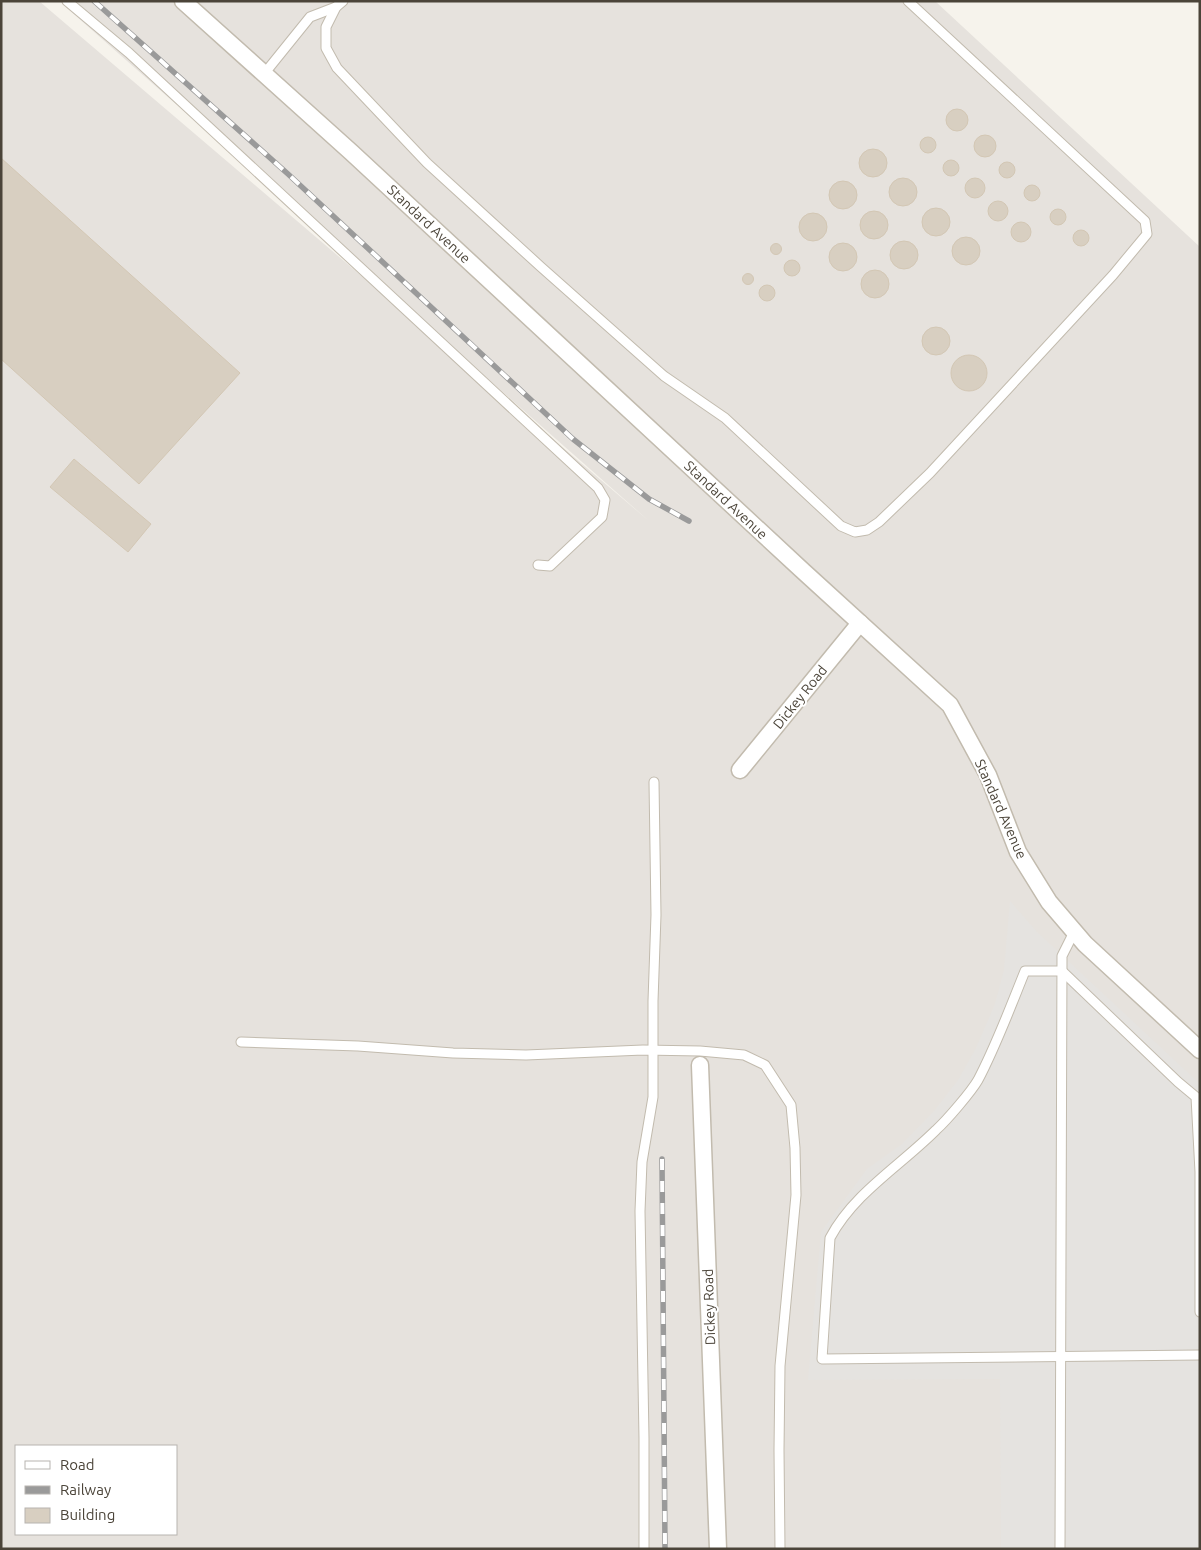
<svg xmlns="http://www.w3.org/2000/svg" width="1201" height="1550" font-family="Ubuntu,sans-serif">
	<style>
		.industrial { fill: #e6e2dd; fill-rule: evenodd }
		.parking { fill: #e5e3e0 }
		.building { fill: #d8cfc1; stroke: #d3c7b4 }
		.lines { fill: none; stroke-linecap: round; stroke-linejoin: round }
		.lane-casing { stroke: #c2bbae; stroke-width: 11 }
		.street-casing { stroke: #c2bbae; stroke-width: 19 }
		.lane { stroke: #fff; stroke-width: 9 }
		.street { stroke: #fff; stroke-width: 16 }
		.rail-casing { stroke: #9a9a9a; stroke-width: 5.5 }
		.rail { stroke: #fff; stroke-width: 4; stroke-dasharray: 11; stroke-linecap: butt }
		.labels { text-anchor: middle; stroke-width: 4; stroke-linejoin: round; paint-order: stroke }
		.street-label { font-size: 14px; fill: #4b4439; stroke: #fff }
	</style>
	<rect width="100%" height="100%" fill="#f6f3ec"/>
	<path class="industrial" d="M1 1H39L649 521 59 1H935L1200 247V1549H1ZM16 1446H176V1534H16Z"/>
	<polygon class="parking" points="1010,901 1037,932 1200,1084 1200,1549 1001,1549 1000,1379 808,1380 821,1232 867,1169 902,1144 935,1110 958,1080 976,1048 995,1004 1004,970"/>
	<g class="building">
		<circle cx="957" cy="120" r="11"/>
		<circle cx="985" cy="146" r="11"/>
		<circle cx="928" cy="145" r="8"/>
		<circle cx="873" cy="163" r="14"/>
		<polygon points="1,158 240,373 139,484 1,359"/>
		<circle cx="951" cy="168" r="8"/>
		<circle cx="1007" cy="170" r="8"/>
		<circle cx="903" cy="192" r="14"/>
		<circle cx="975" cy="188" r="10"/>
		<circle cx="843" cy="195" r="14"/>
		<circle cx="1032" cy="193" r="8"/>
		<circle cx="998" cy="211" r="10"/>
		<circle cx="936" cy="222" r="14"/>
		<circle cx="1058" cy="217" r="8"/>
		<circle cx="874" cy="225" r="14"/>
		<circle cx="813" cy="227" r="14"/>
		<circle cx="1021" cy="232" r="10"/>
		<circle cx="1081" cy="238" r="8"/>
		<circle cx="966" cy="251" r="14"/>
		<circle cx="904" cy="255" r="14"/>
		<circle cx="843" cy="257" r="14"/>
		<circle cx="776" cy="249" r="5.5"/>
		<circle cx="792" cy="268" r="8"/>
		<circle cx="875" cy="284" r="14"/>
		<circle cx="748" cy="279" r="5.5"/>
		<circle cx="767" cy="293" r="8"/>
		<circle cx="936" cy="341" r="14"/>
		<circle cx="969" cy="373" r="18"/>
		<polygon points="74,459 151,524 128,552 50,487"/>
	</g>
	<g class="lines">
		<defs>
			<g id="lane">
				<polyline points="67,1 129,53 598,488 605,500 602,517 550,566 538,565"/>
				<polyline points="343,1 336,7 326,27 326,48 337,68 427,163 541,267 664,376 725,418 841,526 855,532 867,530 879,522 930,473 1113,275 1147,234 1145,221 908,1"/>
				<polyline points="264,74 310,17 336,7"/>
				<polyline points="241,1042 358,1046 453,1053 526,1055 643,1050 700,1051 744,1055 765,1065 791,1105 795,1148 796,1195 780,1366 779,1450 780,1549"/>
				<path d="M1200 1312V1172L1196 1097 1178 1082 1062 971H1025C1010 1008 996 1046 978 1080 971 1092 947 1120 936 1130 900 1166 854 1193 830 1238L822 1359 1200 1355"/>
				<polyline points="644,1549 644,1438 640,1211 642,1162 653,1097 653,1001 656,915 654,782"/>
				<polyline points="1060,1549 1062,956 1074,932"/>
			</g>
			<g id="street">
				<polyline points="183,1 351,152 803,571 950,705 988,775 1018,852 1049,902 1085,944 1200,1050"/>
				<polyline points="740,770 860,623"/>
				<polyline points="700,1065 718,1549"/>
			</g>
		</defs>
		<use href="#lane" class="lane-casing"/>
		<use href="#street" class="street-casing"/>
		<use href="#lane" class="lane"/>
		<use href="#street" class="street"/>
		<defs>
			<g id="rail">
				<polyline points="94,1 288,174 573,439 649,499 689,521"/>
				<polyline points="662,1159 665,1549"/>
			</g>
		</defs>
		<use href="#rail" class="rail-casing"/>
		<use href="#rail" class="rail"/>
	</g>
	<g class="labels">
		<g class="street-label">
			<text transform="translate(429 224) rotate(43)" y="5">Standard Avenue</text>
			<text transform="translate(726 500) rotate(43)" y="5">Standard Avenue</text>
			<text transform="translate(800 697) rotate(-51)" y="5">Dickey Road</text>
			<text transform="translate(1001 809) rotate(66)" y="5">Standard Avenue</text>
			<text transform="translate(709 1307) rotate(-92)" y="5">Dickey Road</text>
		</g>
	</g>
	<rect width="1201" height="1550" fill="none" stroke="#4b4439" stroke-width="5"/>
	<rect x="15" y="1445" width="162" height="90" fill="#ffffff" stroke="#b7b4b0"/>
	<rect x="25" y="1461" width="25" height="8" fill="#ffffff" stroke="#b7b4b0"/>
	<text x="60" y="1470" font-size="15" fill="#4b4439">Road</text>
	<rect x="25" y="1486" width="25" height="8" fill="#9a9a9a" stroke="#b7b4b0"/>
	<text x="60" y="1495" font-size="15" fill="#4b4439">Railway</text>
	<rect x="25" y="1508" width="25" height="15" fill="#d8cfc1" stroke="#b7b4b0"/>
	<text x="60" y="1520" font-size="15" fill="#4b4439">Building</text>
</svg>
